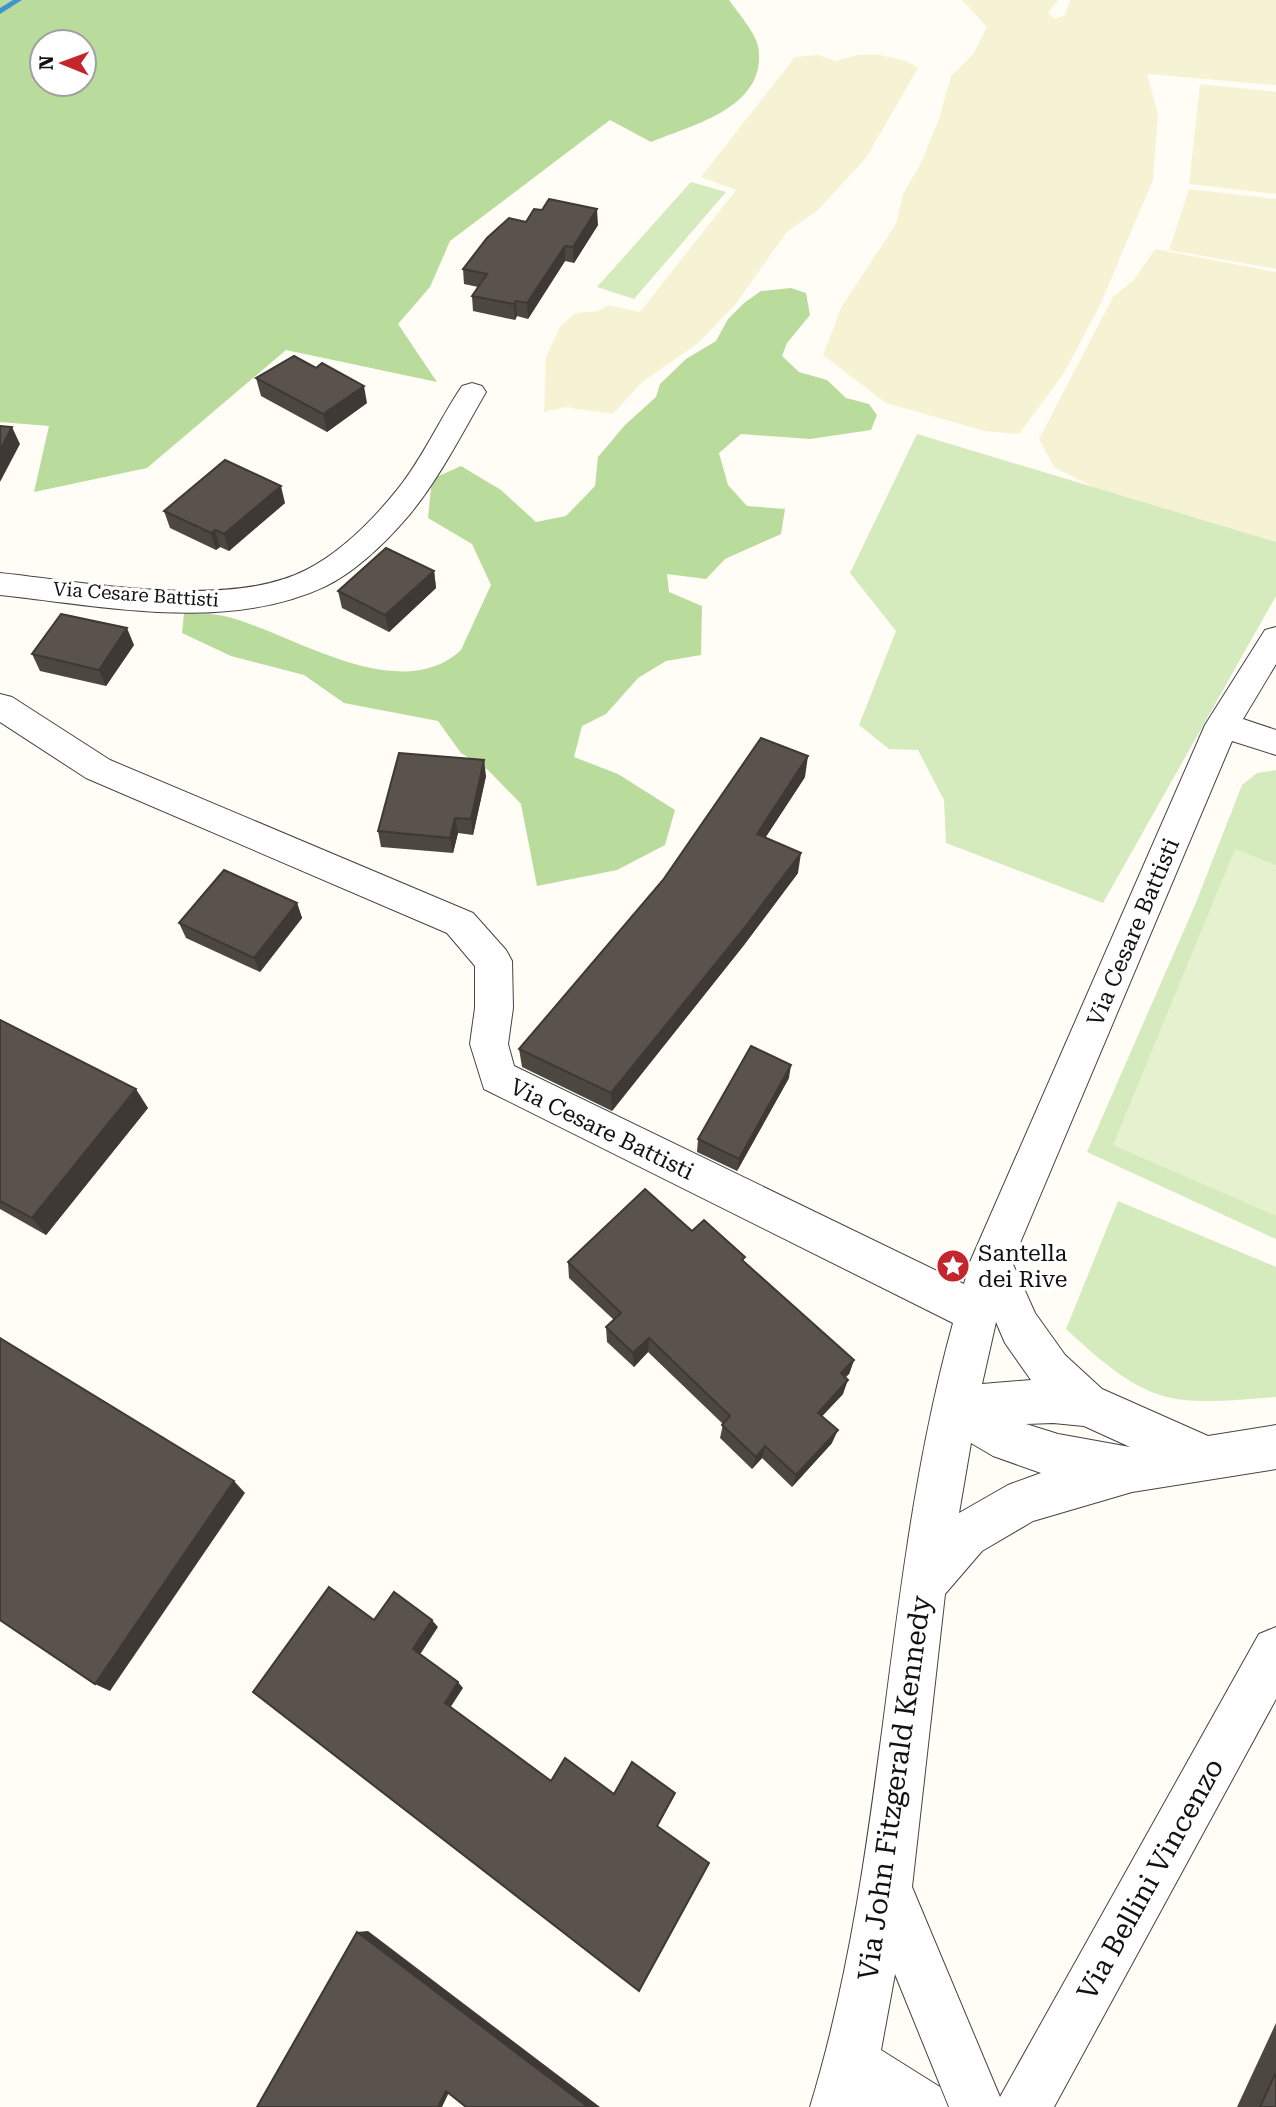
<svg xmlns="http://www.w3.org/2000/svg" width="1276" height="2107" font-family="'Roboto Serif',serif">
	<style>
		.farmland { fill: #f6f3d4 }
		.green { fill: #d5ebbd }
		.forest { fill: #b9dc9c; fill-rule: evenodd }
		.pitch { fill: #e6f2cf }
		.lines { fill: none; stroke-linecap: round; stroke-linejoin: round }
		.stream { fill: #3f96cf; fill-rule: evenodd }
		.minor-casing { stroke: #444; stroke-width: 2 }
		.minor { fill: #fff; fill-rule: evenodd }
		.wall { fill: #4d4742 }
		.shaded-wall { fill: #3f3936 }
		.building { fill: #5a524d; stroke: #3f3936; stroke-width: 2 }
		.labels { text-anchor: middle; stroke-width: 7; stroke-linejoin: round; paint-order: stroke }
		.far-street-label { font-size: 19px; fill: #111; stroke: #fff }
		.street-label { font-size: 23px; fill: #111; stroke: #fff }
		.poi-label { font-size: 23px; fill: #111; stroke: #fff; text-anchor: start }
		.near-street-label { font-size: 28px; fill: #111; stroke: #fff }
	</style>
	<rect width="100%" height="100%" fill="#fffdf5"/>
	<g class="farmland">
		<polygon points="962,0 1058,0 1048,13 1055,19 1065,15 1070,0 1276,0 1276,85 1147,74 1158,114 1153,180 1100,305 1064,373 1019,434 985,431 886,403 823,355 842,306 896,224 903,194 920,165 939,119 951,76 973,54 987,27"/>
		<polygon points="819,55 836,61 857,55 880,55 906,61 918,68 866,158 819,209 786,233 735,305 698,343 641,383 613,414 565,407 544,412 546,357 560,327 575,313 598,311 608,305 640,312 736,190 701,177 795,57"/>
		<polygon points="1200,84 1276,92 1276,194 1189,184"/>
		<polygon points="1189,189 1276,199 1276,269 1169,250"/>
		<polygon points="1155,249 1276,272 1276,542 1093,487 1054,467 1039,439 1113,297 1134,280"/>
	</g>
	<g class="green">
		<polygon points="691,182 726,192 634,299 597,287"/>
		<polygon points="917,434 1276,542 1276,596 1103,903 946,843 944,800 918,750 889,749 859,725 896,631 850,573"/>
		<polygon points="1276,770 1276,1239 1087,1152 1195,905 1242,785 1257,773"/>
		<path d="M1118 1201 1276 1267V1397C1247 1399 1214 1403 1184 1400 1137 1396 1099 1359 1066 1329Z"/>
	</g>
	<g class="forest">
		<path d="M0 0H729C738 13 755 32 758 46 769 107 693 125 651 142L610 120 450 241 430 287 398 324 437 382 286 350 147 468 34 492 49 426 0 422ZM84 42V84H42V42Z"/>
		<path d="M791 288 806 293 810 315 787 343 782 356 799 372 827 380 846 398 869 404 877 415 871 430 810 439 741 434 719 453 728 485 747 506 785 509 781 534 725 559 706 579 667 574 669 592 702 606 701 655 666 661 638 678 606 714 582 726 574 757 618 774 675 810 665 845 617 870 537 886 521 804 488 770 461 753 438 721 344 703 304 675 231 656 182 633 184 613C199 614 217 613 232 618 297 637 401 706 461 650L491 585 472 544 428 518 432 479 461 466 501 490 536 522 566 516 595 486 598 457 625 425 656 397 660 384 686 359 716 341 728 319 744 303 761 291Z"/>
	</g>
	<polygon class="pitch" points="1235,849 1276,865 1276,1216 1113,1145"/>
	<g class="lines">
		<polygon class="stream" points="13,0 22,0 0,14 0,8"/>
		<defs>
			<g id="minor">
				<path d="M472 383 482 386 486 392C462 433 441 476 410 514 387 541 358 570 326 586 227 633 104 606 0 595V573C85 582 228 610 306 570 341 552 372 521 397 490 423 458 439 420 462 386Z"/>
				<path d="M1276 627V664L1243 719 1276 730V755L1232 741 1012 1262 1035 1313 1065 1355 1102 1389 1208 1436 1276 1425V1469L1132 1492 1033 1521 982 1551 945 1594 912 1887 1000 2097 1259 1634 1276 1627V1699L1054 2107H949L895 1974 881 2050 940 2087 948 2107H810C888 1852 882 1579 953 1323L484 1089 470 1044 475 1008V966L447 933 86 778 0 722V694L12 697 110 760 473 913 506 950 512 961 513 1008 508 1044 514 1066 964 1284 970 1262 1205 725 1265 630ZM996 1322 1005 1343 1031 1380 982 1384ZM1053 1423 1084 1426 1130 1447 1058 1434 1026 1424ZM971 1443 993 1456 1041 1473 1008 1485 959 1513Z"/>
			</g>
		</defs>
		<use href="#minor" class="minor-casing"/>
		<use href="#minor" class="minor"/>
	</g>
	<g class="wall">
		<polygon points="526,222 598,225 574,263 565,261 528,319 517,316 515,320 473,311 472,296 478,287 464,284 463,269"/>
		<polygon points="316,368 367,403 327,432 261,396 256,378"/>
		<polygon points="285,503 229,551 220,547 216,550 170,528 164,511"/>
		<polygon points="434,571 436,588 389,632 342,608 338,591"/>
		<polygon points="134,645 106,686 40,671 32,654"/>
		<polygon points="486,776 473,835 458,833 453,853 381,847 378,831"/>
		<polygon points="805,777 765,838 798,873 744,945 612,1111 522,1067 519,1049"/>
		<polygon points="297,903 302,918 260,972 186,938 179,923"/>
		<polygon points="0,1020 148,1108 46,1235 0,1209"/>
		<polygon points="789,1078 737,1171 697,1152 698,1139"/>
		<polygon points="692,1231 744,1262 854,1360 849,1374 845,1377 843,1394 822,1416 832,1443 792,1487 762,1458 752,1469 720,1438 723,1424 648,1352 634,1367 607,1342 606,1327 614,1320 569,1278 568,1262"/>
		<polygon points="1276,2023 1276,2107 1237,2107"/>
	</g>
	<g class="shaded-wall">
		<polygon points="597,209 598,225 574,263 573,247"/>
		<polygon points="565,246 565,261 528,319 527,303"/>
		<polygon points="516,301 517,316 515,320 514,304"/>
		<polygon points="364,386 367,403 327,432 323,414"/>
		<polygon points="12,427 20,444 0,482 0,450"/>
		<polygon points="281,486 285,503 229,551 224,534"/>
		<polygon points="215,530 220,547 216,550 211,533"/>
		<polygon points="434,571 436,588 389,632 385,615"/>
		<polygon points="127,628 134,645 106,686 99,670"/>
		<polygon points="808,756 805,777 754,855 757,834"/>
		<polygon points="484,760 486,776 473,835 471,819"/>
		<polygon points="455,818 458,833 453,853 450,838"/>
		<polygon points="801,853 798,873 744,945 612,1111 611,1093"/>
		<polygon points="297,903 302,918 260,972 254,958"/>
		<polygon points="791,1065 789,1078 737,1171 739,1159"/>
		<polygon points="136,1089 148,1108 46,1235 32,1218"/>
		<polygon points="649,1338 648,1352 634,1367 633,1353"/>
		<polygon points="854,1360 849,1374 836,1387 841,1373"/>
		<polygon points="848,1380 843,1394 813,1426 818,1413"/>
		<polygon points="838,1430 832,1443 792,1487 796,1475"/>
		<polygon points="765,1446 762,1458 752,1469 756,1457"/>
		<polygon points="234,1481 245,1493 110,1691 95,1684"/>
		<polygon points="432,1620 438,1627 419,1656 413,1649"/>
		<polygon points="458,1682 463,1688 450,1708 445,1703"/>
		<polygon points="368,1931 600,2107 588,2107 357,1932"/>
		<polygon points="453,2084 442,2107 438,2107 446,2091"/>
	</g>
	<g class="building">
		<polygon points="549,199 597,209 573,247 565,246 527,303 516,301 514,304 472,296 487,274 463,269 487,238 509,218 526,222 534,209 542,210"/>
		<polygon points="294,356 316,368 322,363 364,386 323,414 256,378"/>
		<polygon points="0,426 12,427 0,450"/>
		<polygon points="225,460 281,486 224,534 215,530 211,533 164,511"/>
		<polygon points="386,548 434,571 385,615 338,591"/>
		<polygon points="61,614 127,628 99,670 32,654"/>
		<polygon points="761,738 808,756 757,834 801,853 746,926 611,1093 519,1049 663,880"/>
		<polygon points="399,753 484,760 471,819 455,818 450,838 378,831"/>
		<polygon points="224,870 297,903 254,958 179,923"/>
		<polygon points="0,1020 136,1089 32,1218 0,1201"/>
		<polygon points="751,1046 791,1065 739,1159 698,1139"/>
		<polygon points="645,1189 692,1231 704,1220 745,1257 742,1260 854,1360 841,1373 848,1380 818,1413 838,1430 796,1475 765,1446 756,1457 722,1425 730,1416 649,1338 633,1353 606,1327 621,1313 568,1262"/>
		<polygon points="0,1338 234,1481 95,1684 0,1620"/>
		<polygon points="329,1587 374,1620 394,1592 432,1620 413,1649 458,1682 445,1703 551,1781 565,1758 614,1794 632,1762 675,1793 657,1826 709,1863 639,1991 253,1692"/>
		<polygon points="357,1932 588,2107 466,2107 446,2091 438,2107 257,2107"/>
		<polygon points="1276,2072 1276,2107 1260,2107"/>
	</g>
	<defs>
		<symbol id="sight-disc" viewBox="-11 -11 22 22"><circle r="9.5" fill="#c4262e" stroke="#fff"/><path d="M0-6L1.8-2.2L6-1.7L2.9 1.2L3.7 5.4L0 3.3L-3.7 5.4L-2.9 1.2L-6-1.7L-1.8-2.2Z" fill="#fff"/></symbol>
	</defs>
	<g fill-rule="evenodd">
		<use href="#sight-disc" x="934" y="1247" width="38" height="38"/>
	</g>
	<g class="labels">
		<g class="far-street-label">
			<text transform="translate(136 594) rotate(4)" y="7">Via Cesare Battisti</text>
		</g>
		<g class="street-label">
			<text transform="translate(1133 932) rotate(-67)" y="8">Via Cesare Battisti</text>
			<text transform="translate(602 1129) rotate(26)" y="8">Via Cesare Battisti</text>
		</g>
		<g class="poi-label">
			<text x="978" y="1261">Santella<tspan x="978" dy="26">dei Rive</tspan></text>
		</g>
		<g class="near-street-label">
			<text transform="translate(894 1788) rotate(-82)" y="10">Via John Fitzgerald Kennedy</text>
			<text transform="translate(1150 1879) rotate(-61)" y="10">Via Bellini Vincenzo</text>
		</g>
	</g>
	<g transform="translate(63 63) rotate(271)"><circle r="33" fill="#ffffff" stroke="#a0a0a0" stroke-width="2"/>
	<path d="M0-5L12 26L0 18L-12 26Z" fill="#c4262e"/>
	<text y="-10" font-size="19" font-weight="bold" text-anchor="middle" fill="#111111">N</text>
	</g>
</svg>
